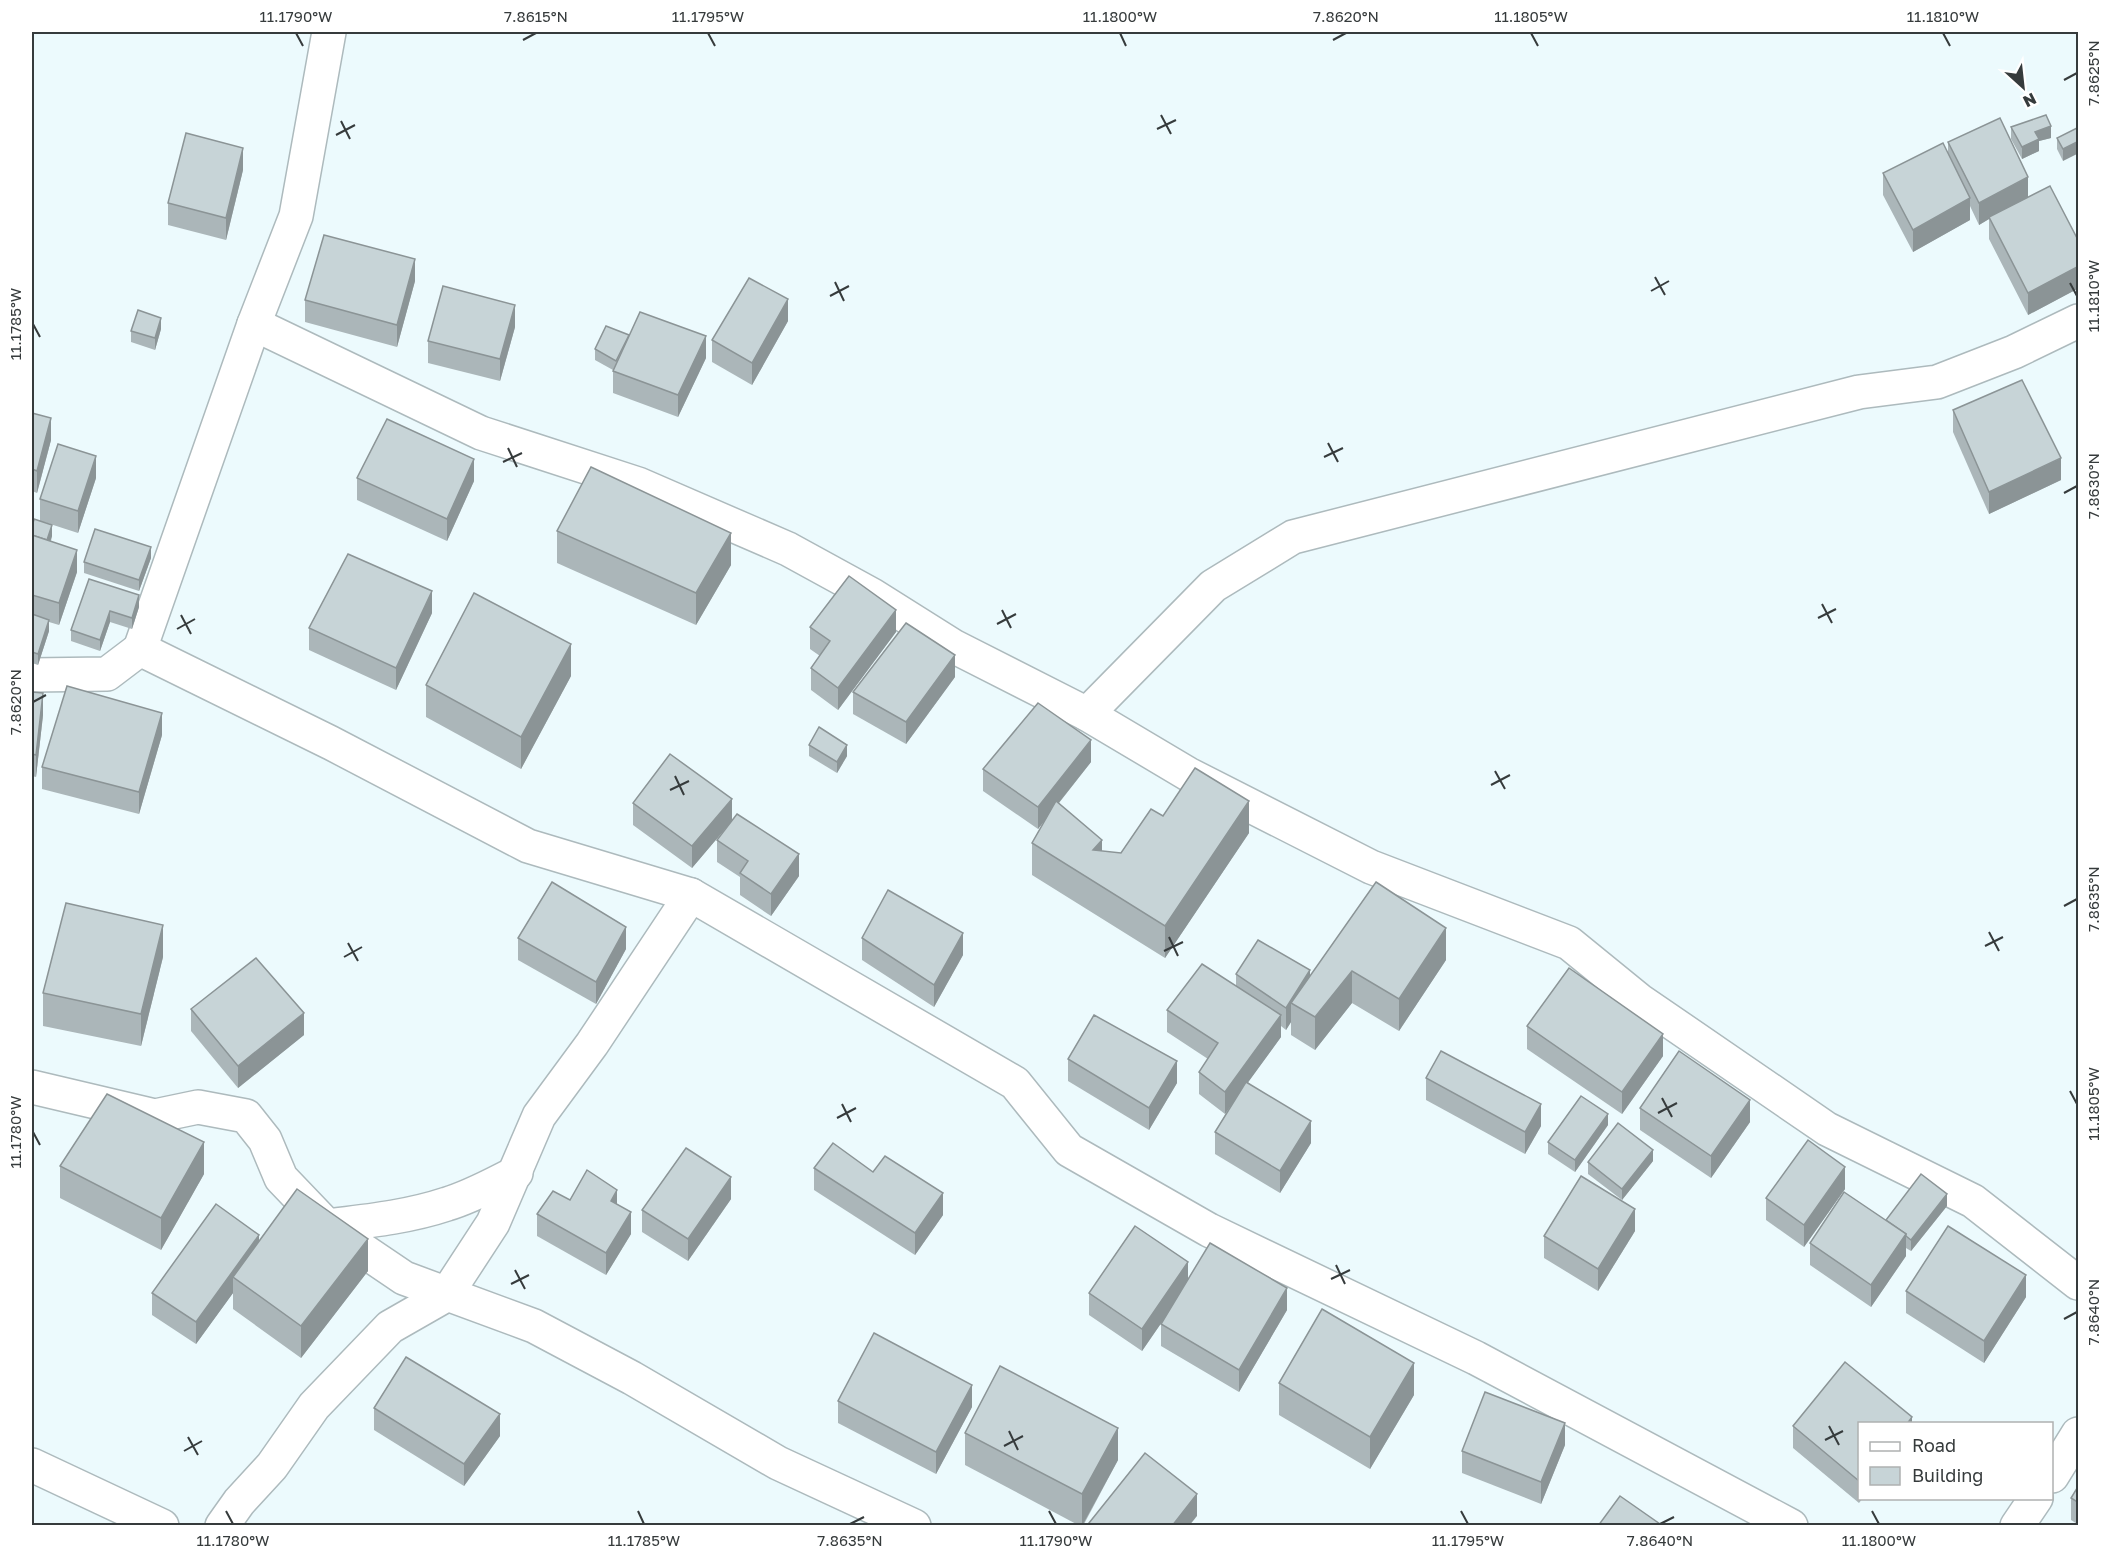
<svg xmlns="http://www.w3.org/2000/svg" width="2110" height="1557" font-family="'Golos Text',sans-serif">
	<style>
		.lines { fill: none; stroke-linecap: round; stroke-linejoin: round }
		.street-casing { stroke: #adbabd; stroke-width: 36 }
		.street { stroke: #fff; stroke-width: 33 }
		.wall { fill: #abb6b9 }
		.shaded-wall { fill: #8b9496 }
		.building { fill: #c7d4d7; stroke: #8b9496; stroke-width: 1.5 }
		.ticks { fill: none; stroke: #363b3c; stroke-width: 2 }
		.neatline { fill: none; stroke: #363b3c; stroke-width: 2 }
		.ticks-label { font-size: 15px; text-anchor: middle; fill: #363b3c }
	</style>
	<rect width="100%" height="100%" fill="#ecfafd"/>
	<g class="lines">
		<defs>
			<g id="street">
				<polyline points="254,324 481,433 638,484 788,549 872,595 953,646 1087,714 1188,774 1371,867 1569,943 1639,1000 1827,1129 1973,1201 2078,1283"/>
				<polyline points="140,649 254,324 296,216 329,32"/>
				<polyline points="32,675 107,674 140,649 331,743 528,846 691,895 1015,1083 1069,1150 1209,1230 1476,1358 1791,1526"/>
				<polyline points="1087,714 1213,586 1293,537 1859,392 1937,382 2014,352 2078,321"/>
				<polyline points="32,1087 155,1116 198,1107 246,1116 265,1140 281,1178 327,1226 404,1278 534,1326 632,1378 778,1463 914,1526"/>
				<path d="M327 1226C368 1221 408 1217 447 1204 471 1197 494 1184 516 1173"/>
				<polyline points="32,1465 162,1526"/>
				<polyline points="2052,1476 2078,1434"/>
				<polyline points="222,1526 239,1502 272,1466 314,1406 390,1327 446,1295 493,1223 539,1116 592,1044 691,895"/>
				<polyline points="2017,1526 2036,1498"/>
			</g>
		</defs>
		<use href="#street" class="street-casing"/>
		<use href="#street" class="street"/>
	</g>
	<g class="wall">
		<polygon points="2011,127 2051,138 2039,141 2039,151 2022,159 2011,139"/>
		<polygon points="2079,127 2063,161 2057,149 2057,138"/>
		<polygon points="1948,142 2028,198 2079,242 2079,288 2028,315 1989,239 1989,219 1979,225 1970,206 1970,220 1913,252 1883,195 1883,173 1948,155"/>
		<polygon points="243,170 226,240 168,225 168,203"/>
		<polygon points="415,281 397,347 305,322 305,300"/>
		<polygon points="788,321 752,385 712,362 712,340"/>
		<polygon points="515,327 500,381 428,363 428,341"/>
		<polygon points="161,329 155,350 131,342 131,331"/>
		<polygon points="629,335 706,358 678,417 613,393 613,370 595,360 595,349"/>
		<polygon points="1953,410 2061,480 1989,514 1953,432"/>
		<polygon points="32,413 51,440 37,493 32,491"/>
		<polygon points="96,478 78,533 44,522 52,536 51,541 77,572 59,625 49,622 49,631 38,665 32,663 32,527 40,521 40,499"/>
		<polygon points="357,478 474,481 447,541 357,500"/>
		<polygon points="557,531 731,565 696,625 557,563"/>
		<polygon points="151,558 139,591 84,573 84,562"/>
		<polygon points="139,595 139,607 132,629 110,622 100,651 71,641 71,630"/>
		<polygon points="432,613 396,690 309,650 309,628"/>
		<polygon points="810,627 896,632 838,710 811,690 811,668 820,656 810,649"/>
		<polygon points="571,676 521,769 426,717 426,685"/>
		<polygon points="955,677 906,744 853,714 853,692"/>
		<polygon points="32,692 43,715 36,777 32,776"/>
		<polygon points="162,735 139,814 42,789 42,767"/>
		<polygon points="809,745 847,756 837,773 809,756"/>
		<polygon points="1091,762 1059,803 1102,851 1121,853 1163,816 1249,833 1165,958 1032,875 1032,843 1045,820 1038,829 983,791 983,769"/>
		<polygon points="633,803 732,820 799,876 771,916 740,895 740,877 717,862 717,840 729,824 692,868 633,825"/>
		<polygon points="518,938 626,949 596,1004 518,960"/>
		<polygon points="862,938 963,955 934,1007 862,960"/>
		<polygon points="163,957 141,1046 43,1026 43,993"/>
		<polygon points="1446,960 1399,1031 1352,1003 1315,1050 1291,1035 1291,1022 1286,1030 1281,1026 1281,1037 1248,1082 1311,1143 1280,1193 1215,1154 1215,1132 1234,1100 1225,1114 1199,1094 1199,1072 1208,1059 1167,1032 1167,1010 1236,986 1236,974 1310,976"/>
		<polygon points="191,1009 304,1035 238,1088 191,1031"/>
		<polygon points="1527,1026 1663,1056 1622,1114 1527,1049"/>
		<polygon points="1068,1059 1177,1083 1149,1130 1068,1081"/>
		<polygon points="1426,1078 1541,1126 1525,1154 1426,1100"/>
		<polygon points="1640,1108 1750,1122 1711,1178 1640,1130"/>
		<polygon points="1608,1125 1575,1172 1548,1154 1548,1142"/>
		<polygon points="1653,1161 1622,1200 1588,1174 1588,1162"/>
		<polygon points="60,1166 204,1174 161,1250 60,1198"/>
		<polygon points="814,1168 873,1172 943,1215 915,1255 814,1190"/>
		<polygon points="1845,1189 1804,1247 1766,1220 1766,1198"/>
		<polygon points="731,1199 688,1261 642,1232 642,1210"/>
		<polygon points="570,1200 617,1204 631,1234 606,1275 537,1236 537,1214"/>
		<polygon points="1947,1206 1911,1251 1906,1248 1906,1256 1871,1307 1810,1265 1810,1243 1886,1220"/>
		<polygon points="1635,1231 1598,1291 1544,1258 1544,1236"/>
		<polygon points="259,1241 368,1271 301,1358 233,1309 233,1293 196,1344 152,1315 152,1293"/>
		<polygon points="1188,1279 1287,1310 1239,1392 1161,1346 1161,1324 1164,1319 1142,1351 1089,1315 1089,1293"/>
		<polygon points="1906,1291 2026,1297 1984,1363 1906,1313"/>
		<polygon points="1279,1383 1414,1395 1370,1469 1279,1415"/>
		<polygon points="838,1401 972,1407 936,1474 838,1423"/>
		<polygon points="374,1408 500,1436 464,1486 374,1430"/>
		<polygon points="1912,1424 1860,1498 1863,1498 1859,1503 1793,1448 1793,1426"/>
		<polygon points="965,1433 1118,1460 1083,1526 1080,1526 965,1465"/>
		<polygon points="1565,1445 1541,1504 1462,1473 1462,1451"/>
		<polygon points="2079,1485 2079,1525 2071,1520 2071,1498"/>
	</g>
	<g class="shaded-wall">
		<polygon points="2051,126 2051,138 2039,141 2039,151 2022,159 2022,147 2035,132"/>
		<polygon points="2079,141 2079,153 2063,161 2063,149"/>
		<polygon points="243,148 243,170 226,240 226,218"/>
		<polygon points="2028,177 2028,199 1989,217 1989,219 1979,225 1979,203"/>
		<polygon points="1970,198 1970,220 1913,252 1913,230"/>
		<polygon points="415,259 415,281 397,347 397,325"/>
		<polygon points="2079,266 2079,288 2028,315 2028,293"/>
		<polygon points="788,299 788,321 752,385 752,363"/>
		<polygon points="515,305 515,327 500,381 500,359"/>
		<polygon points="161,318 161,329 155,350 155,338"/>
		<polygon points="706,336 706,358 678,417 678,395"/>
		<polygon points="51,418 51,440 37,493 37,471"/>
		<polygon points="96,456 96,478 78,533 78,511"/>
		<polygon points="2061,458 2061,480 1989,514 1989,492"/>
		<polygon points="474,459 474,481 447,541 447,519"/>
		<polygon points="52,525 52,536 46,554 46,543"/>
		<polygon points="731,533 731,565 696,625 696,593"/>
		<polygon points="151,547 151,558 139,591 139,580"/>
		<polygon points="77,550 77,572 59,625 59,603"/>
		<polygon points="432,591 432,613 396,690 396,668"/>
		<polygon points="139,595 139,607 132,629 132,618"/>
		<polygon points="896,610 896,632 838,710 838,688"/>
		<polygon points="110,611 110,622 100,651 100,640"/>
		<polygon points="49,620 49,631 38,665 38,654"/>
		<polygon points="571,644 571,676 521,769 521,737"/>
		<polygon points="955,655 955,677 906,744 906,722"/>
		<polygon points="43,693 43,715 36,777 36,755"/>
		<polygon points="162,713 162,735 139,814 139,792"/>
		<polygon points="1091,740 1091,762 1038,829 1038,807"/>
		<polygon points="847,745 847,756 837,773 837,762"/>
		<polygon points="732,799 732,821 692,868 692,846"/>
		<polygon points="1249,801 1249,833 1165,958 1165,926"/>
		<polygon points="1102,840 1102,872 1093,850"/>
		<polygon points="799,854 799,876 771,916 771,894"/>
		<polygon points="163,925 163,957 141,1046 141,1014"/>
		<polygon points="626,927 626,949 596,1004 596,982"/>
		<polygon points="1446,928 1446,960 1399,1031 1399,999"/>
		<polygon points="963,933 963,955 934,1007 934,985"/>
		<polygon points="1310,970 1310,992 1291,1003 1291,1022 1286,1030 1286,1008"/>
		<polygon points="1352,971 1352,1003 1315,1050 1315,1017"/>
		<polygon points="304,1013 304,1035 238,1088 238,1066"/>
		<polygon points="1281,1015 1281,1037 1225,1114 1225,1092"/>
		<polygon points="1663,1034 1663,1056 1622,1114 1622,1092"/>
		<polygon points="1177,1061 1177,1083 1149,1130 1149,1108"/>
		<polygon points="34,1100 34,1132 32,1138 32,1105"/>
		<polygon points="1750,1100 1750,1122 1711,1178 1711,1156"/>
		<polygon points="1541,1104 1541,1126 1525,1154 1525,1132"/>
		<polygon points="1608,1114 1608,1125 1575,1172 1575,1160"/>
		<polygon points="1311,1121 1311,1143 1280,1193 1280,1171"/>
		<polygon points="204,1142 204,1174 161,1250 161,1218"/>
		<polygon points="1653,1150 1653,1161 1622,1200 1622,1189"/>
		<polygon points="1845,1167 1845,1189 1804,1247 1804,1225"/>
		<polygon points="731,1177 731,1199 688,1261 688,1239"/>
		<polygon points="617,1190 617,1212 611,1201"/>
		<polygon points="943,1193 943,1215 915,1255 915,1233"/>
		<polygon points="1947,1194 1947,1206 1911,1251 1911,1240"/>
		<polygon points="1635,1209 1635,1231 1598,1291 1598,1269"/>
		<polygon points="631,1212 631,1234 606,1275 606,1253"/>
		<polygon points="1906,1234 1906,1256 1871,1307 1871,1285"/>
		<polygon points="259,1235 259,1257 233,1277 233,1293 196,1344 196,1322"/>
		<polygon points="368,1239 368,1271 301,1358 301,1326"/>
		<polygon points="1188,1262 1188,1284 1142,1351 1142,1329"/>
		<polygon points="2026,1275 2026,1297 1984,1363 1984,1341"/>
		<polygon points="1287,1288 1287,1310 1239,1392 1239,1370"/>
		<polygon points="1414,1363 1414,1395 1370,1469 1370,1437"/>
		<polygon points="972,1385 972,1407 936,1474 936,1452"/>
		<polygon points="500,1414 500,1436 464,1486 464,1464"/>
		<polygon points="1912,1417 1912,1424 1907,1424"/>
		<polygon points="1565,1423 1565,1445 1541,1504 1541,1482"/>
		<polygon points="1118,1428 1118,1460 1082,1526 1082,1494"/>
		<polygon points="1197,1494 1197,1516 1189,1526 1172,1526"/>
	</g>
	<g class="building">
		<polygon points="2046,115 2051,126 2035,132 2039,139 2022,147 2011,127"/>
		<polygon points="2000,118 2028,177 1979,203 1948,142"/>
		<polygon points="2079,127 2079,141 2063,149 2057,138"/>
		<polygon points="186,133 243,148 226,218 168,203"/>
		<polygon points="1943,143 1970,198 1913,230 1883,173"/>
		<polygon points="2050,186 2079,242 2079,266 2028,293 1989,217"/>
		<polygon points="324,235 415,259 397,325 305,300"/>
		<polygon points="749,278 788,299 752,363 712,340"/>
		<polygon points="443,286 515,305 500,359 428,341"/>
		<polygon points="138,310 161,318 155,338 131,331"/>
		<polygon points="640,312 706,336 678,395 613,371"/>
		<polygon points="606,326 629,335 616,361 595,349"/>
		<polygon points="2022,380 2061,458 1989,492 1953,410"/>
		<polygon points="32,413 51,418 37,471 32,469"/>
		<polygon points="387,419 474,459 447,519 357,478"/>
		<polygon points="58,444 96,456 78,511 40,499"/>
		<polygon points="591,467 731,533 696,593 557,531"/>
		<polygon points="34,519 52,525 47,540 32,535 32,538 32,527"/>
		<polygon points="95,529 151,547 139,580 84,562"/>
		<polygon points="32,535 77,550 59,603 32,595"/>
		<polygon points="348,554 432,591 396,668 309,628"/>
		<polygon points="849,576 896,610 838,688 811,668 830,641 810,627"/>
		<polygon points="89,579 139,595 132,618 110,611 100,640 71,630"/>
		<polygon points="474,593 571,644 521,737 426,685"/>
		<polygon points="32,614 49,620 38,654 32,652"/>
		<polygon points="906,623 955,655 906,722 853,692"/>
		<polygon points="67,686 162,713 139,792 42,767"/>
		<polygon points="32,692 43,693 36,755 32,754"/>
		<polygon points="1038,703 1091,740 1038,807 983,769"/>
		<polygon points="819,727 847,745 837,762 809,745"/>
		<polygon points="670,754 732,799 692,846 633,803"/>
		<polygon points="1195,768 1249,801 1165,926 1032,843 1056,801 1102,840 1093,850 1121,853 1151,809 1163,816"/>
		<polygon points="737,814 799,854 771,894 740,873 748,861 717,840"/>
		<polygon points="552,882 626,927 596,982 518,938"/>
		<polygon points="1376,882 1446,928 1399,999 1352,971 1315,1017 1291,1003"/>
		<polygon points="888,890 963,933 934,985 862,938"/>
		<polygon points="66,903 163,925 141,1014 43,993"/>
		<polygon points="1258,940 1310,970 1286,1008 1236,974"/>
		<polygon points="256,958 304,1013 238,1066 191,1009"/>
		<polygon points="1202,964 1281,1015 1225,1092 1199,1072 1218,1043 1167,1010"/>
		<polygon points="1569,968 1663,1034 1622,1092 1527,1026"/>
		<polygon points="1094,1015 1177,1061 1149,1108 1068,1059"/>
		<polygon points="1441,1051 1541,1104 1525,1132 1426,1078"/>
		<polygon points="1679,1051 1750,1100 1711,1156 1640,1108"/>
		<polygon points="1246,1082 1311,1121 1280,1171 1215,1132"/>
		<polygon points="107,1094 204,1142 161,1218 60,1166"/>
		<polygon points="1581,1096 1608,1114 1575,1160 1548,1142"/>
		<polygon points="1618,1123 1653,1150 1622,1189 1588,1162"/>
		<polygon points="1808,1140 1845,1167 1804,1225 1766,1198"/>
		<polygon points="833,1143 873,1172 885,1156 943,1193 915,1233 814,1168"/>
		<polygon points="686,1148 731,1177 688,1239 642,1210"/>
		<polygon points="587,1170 617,1190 611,1201 631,1212 606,1253 537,1214 553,1191 570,1200"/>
		<polygon points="1921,1174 1947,1194 1911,1240 1906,1236 1906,1234 1886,1220"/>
		<polygon points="1581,1176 1635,1209 1598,1269 1544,1236"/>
		<polygon points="297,1189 368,1239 301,1326 233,1277"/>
		<polygon points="1844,1192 1906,1234 1871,1285 1810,1243"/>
		<polygon points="216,1204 259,1235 196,1322 152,1293"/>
		<polygon points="1135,1226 1188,1262 1142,1329 1089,1293"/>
		<polygon points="1948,1226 2026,1275 1984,1341 1906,1291"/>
		<polygon points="1210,1243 1287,1288 1239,1370 1161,1324"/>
		<polygon points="1322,1309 1414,1363 1370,1437 1279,1383"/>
		<polygon points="874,1333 972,1385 936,1452 838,1401"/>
		<polygon points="406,1357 500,1414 464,1464 374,1408"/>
		<polygon points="1845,1362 1912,1417 1907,1424 1860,1424 1859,1481 1793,1426"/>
		<polygon points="1000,1366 1118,1428 1082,1494 965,1433"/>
		<polygon points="1485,1392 1565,1423 1541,1482 1462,1451"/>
		<polygon points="1145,1453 1197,1494 1172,1526 1092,1526 1089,1523"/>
		<polygon points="2079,1485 2079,1503 2071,1498"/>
		<polygon points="1620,1496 1660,1524 1659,1526 1598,1526"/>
	</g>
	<path class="ticks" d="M296 33 303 46M708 33 715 46M1120 33 1126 46M1531 33 1538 46M1943 33 1950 46M523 40 536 33M1333 40 1346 33M2064 80 2077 73M1161 115 1171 134M341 121 350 139M1157 129 1176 120M336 135 355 125M1655 277 1665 295M835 282 844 301M2070 283 2077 296M1651 291 1669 281M830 296 849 286M33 324 40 337M1328 443 1338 462M508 448 517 467M1324 457 1343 448M503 462 522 453M2064 493 2077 486M1822 604 1832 623M1002 610 1011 628M181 615 191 634M1818 618 1836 609M997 624 1016 614M177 629 195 619M33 702 46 695M1495 771 1505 789M675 776 684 795M1491 785 1510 775M670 790 689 781M2064 906 2077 899M1989 932 1999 951M1169 937 1178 956M348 943 358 961M1985 946 2003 937M1164 951 1183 942M344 957 362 947M2070 1091 2077 1104M1662 1098 1672 1117M842 1104 851 1122M1658 1113 1677 1103M837 1118 856 1108M33 1132 40 1145M1336 1265 1345 1284M515 1270 525 1289M1331 1279 1350 1270M511 1284 529 1275M2064 1319 2077 1312M1829 1426 1839 1445M1009 1431 1018 1450M188 1437 198 1455M1825 1440 1843 1431M1004 1446 1023 1436M184 1451 202 1441M226 1511 233 1524M638 1511 644 1524M1049 1511 1056 1524M1461 1511 1468 1524M1872 1511 1879 1524M850 1524 864 1517M1660 1524 1674 1517"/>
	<rect width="2110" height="1557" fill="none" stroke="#ffffff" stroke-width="66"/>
	<rect x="1858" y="1422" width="195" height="78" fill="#ffffff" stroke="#afb1b1" stroke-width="1.5"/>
	<rect x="1870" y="1442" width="30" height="9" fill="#ffffff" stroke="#afb1b1" stroke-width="1.5"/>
	<text x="1912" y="1452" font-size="18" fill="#363b3c">Road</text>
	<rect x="1870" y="1467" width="30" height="18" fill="#c7d4d7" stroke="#afb1b1" stroke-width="1.5"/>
	<text x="1912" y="1482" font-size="18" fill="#363b3c">Building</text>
	<g transform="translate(2023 87) rotate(153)" stroke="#ffffff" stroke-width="4.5" paint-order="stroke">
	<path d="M0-4.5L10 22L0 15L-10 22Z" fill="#363b3c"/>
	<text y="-9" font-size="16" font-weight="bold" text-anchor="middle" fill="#363b3c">N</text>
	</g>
	<rect x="33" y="33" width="2044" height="1491" class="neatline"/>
	<g class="ticks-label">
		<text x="296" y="22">11.1790°W</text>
		<text x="536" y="22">7.8615°N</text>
		<text x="708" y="22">11.1795°W</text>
		<text x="1120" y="22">11.1800°W</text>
		<text x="1346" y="22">7.8620°N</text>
		<text x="1531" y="22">11.1805°W</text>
		<text x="1943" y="22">11.1810°W</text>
		<text transform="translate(2094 73) rotate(-90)" y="5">7.8625°N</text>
		<text transform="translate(2094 296) rotate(-90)" y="5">11.1810°W</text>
		<text transform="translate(16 324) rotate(-90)" y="5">11.1785°W</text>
		<text transform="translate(2094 486) rotate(-90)" y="5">7.8630°N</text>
		<text transform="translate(16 702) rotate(-90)" y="5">7.8620°N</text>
		<text transform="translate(2094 899) rotate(-90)" y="5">7.8635°N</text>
		<text transform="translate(2094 1104) rotate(-90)" y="5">11.1805°W</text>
		<text transform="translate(16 1132) rotate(-90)" y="5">11.1780°W</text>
		<text transform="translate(2094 1312) rotate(-90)" y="5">7.8640°N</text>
		<text x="233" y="1546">11.1780°W</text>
		<text x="644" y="1546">11.1785°W</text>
		<text x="850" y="1546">7.8635°N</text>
		<text x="1056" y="1546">11.1790°W</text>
		<text x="1468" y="1546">11.1795°W</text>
		<text x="1660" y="1546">7.8640°N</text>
		<text x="1879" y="1546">11.1800°W</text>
	</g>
</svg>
